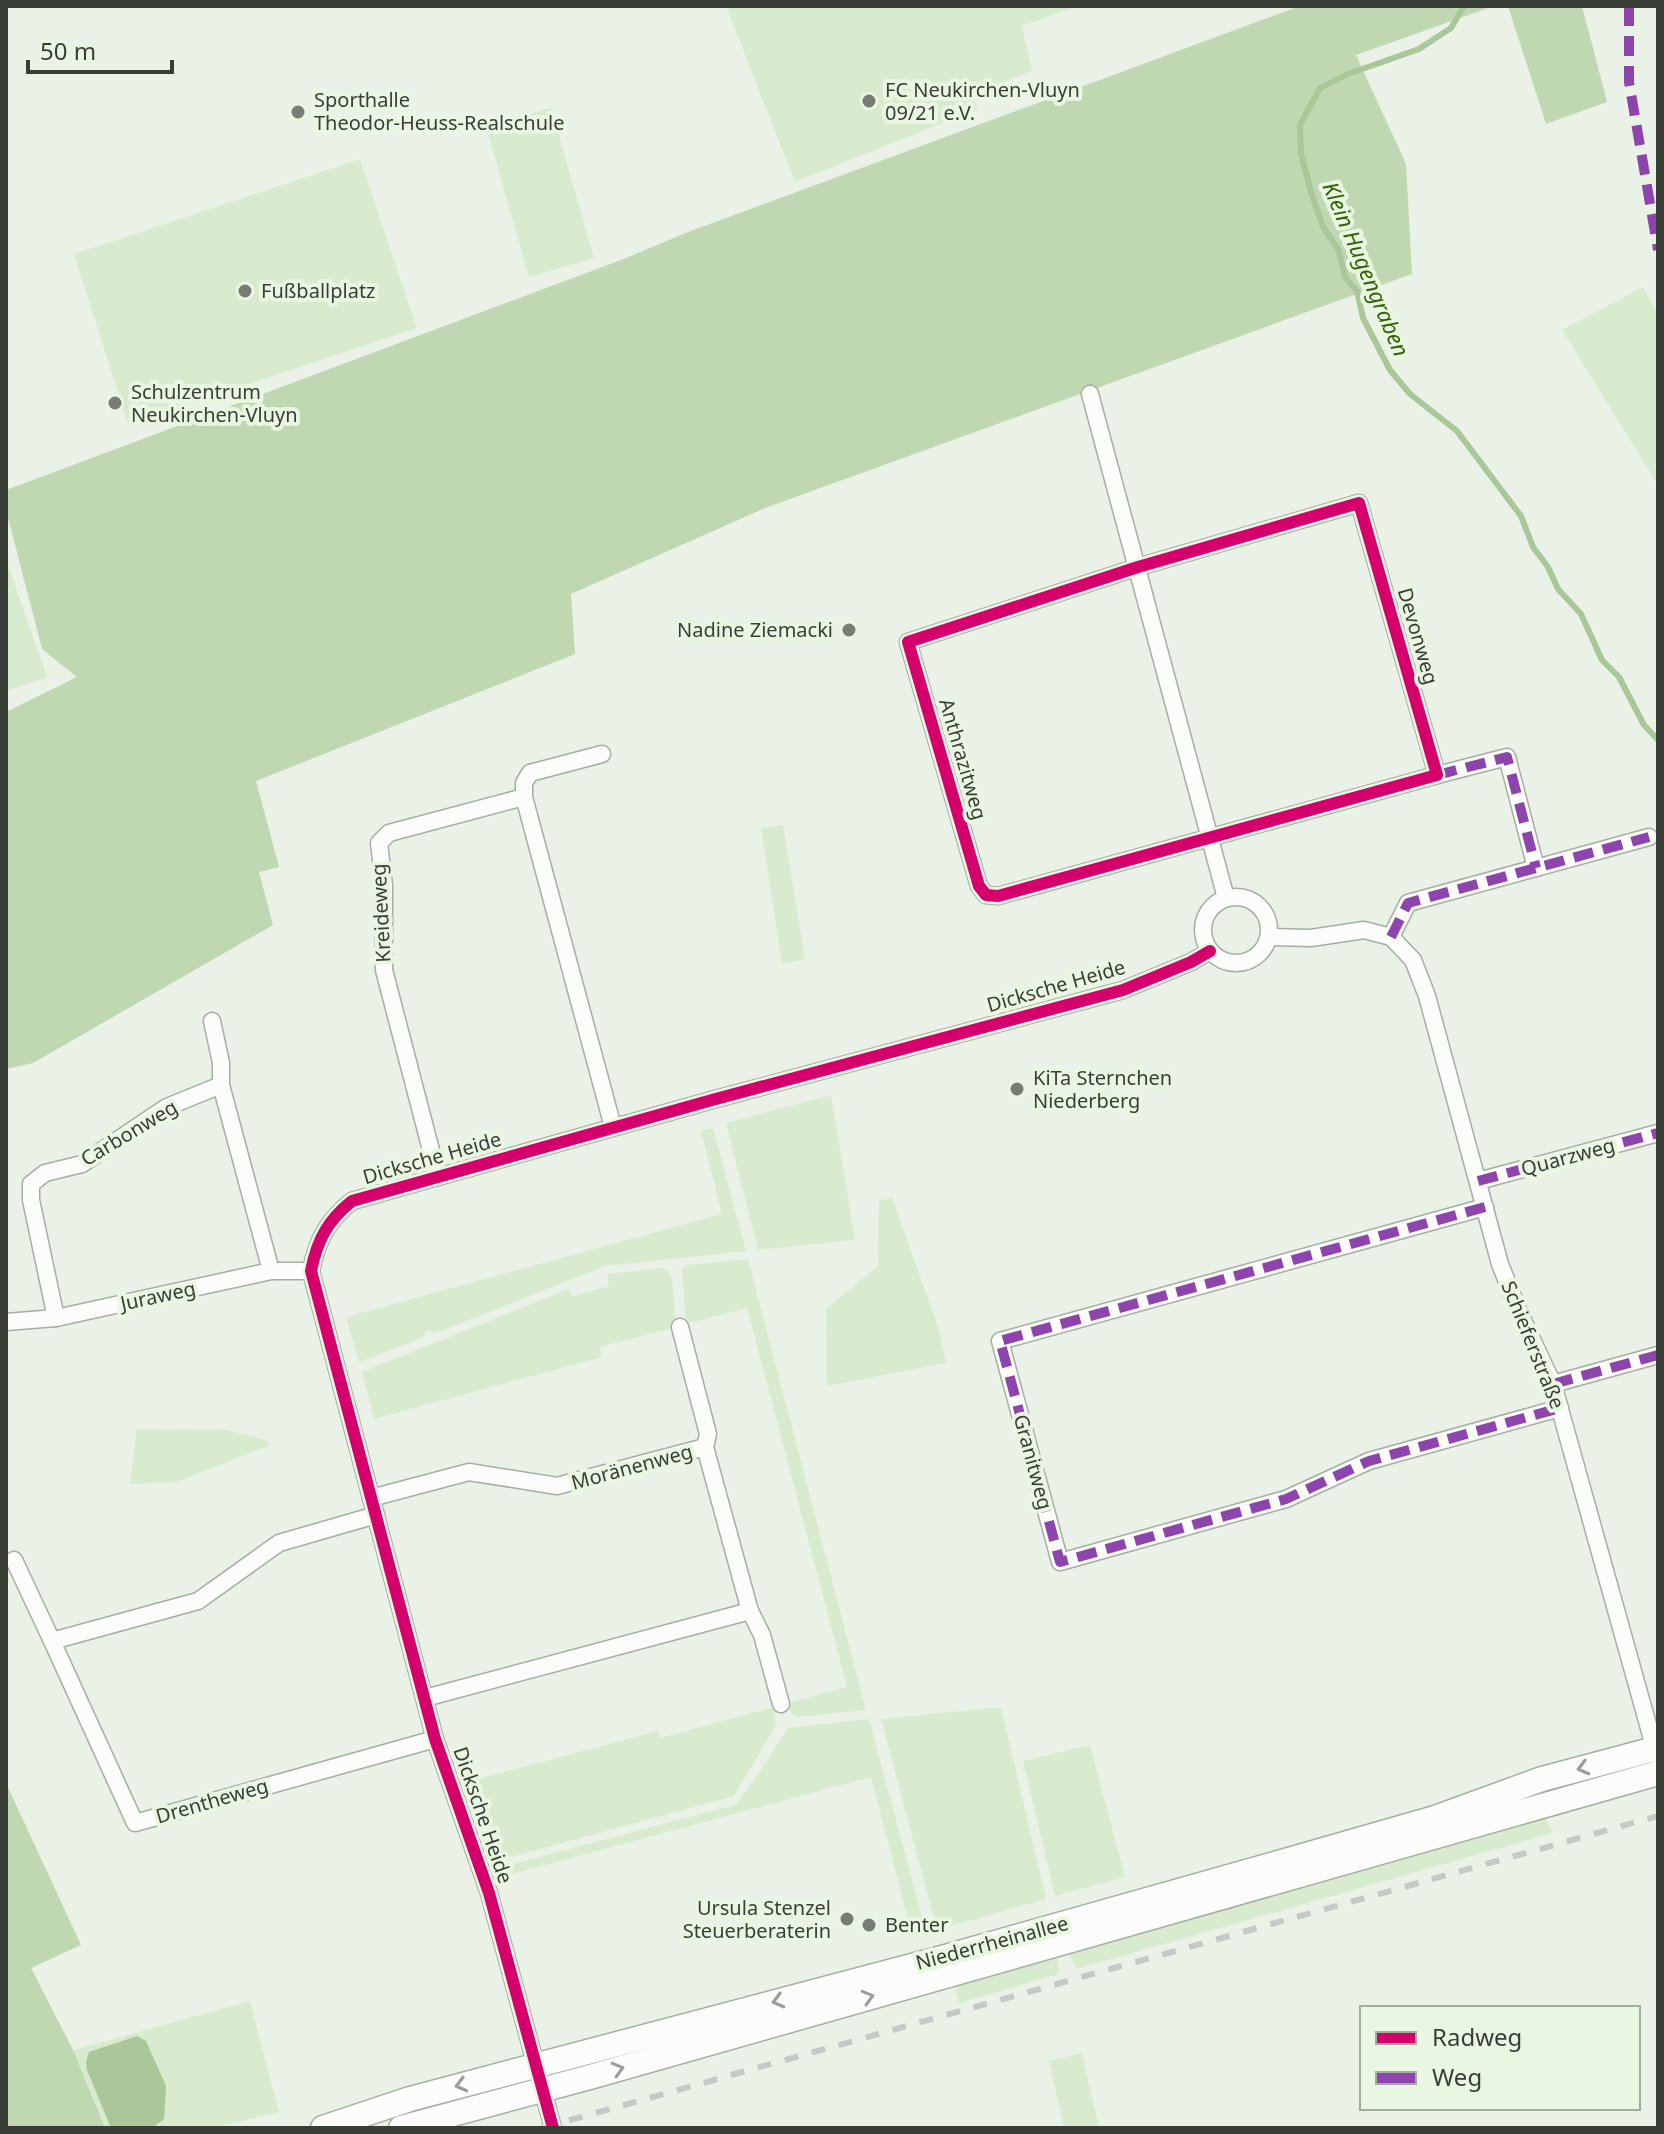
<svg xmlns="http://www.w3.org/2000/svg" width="1664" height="2134" font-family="'Noto Sans',sans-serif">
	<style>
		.green { fill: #d9ebcf }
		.forest { fill: #bfd8b1 }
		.water { fill: #aac799 }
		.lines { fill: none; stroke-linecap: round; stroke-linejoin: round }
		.stream { stroke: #aac799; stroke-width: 6 }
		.minor-casing { stroke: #a7ada4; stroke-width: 19 }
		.secondary-casing { stroke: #a7ada4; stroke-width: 27 }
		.minor { stroke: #fcfdfb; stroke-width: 16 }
		.secondary { stroke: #fcfdfb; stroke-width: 24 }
		.rail { stroke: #c7c9c6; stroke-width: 6; stroke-dasharray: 14 14; stroke-linecap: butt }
		.quiet { stroke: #8e44ad; stroke-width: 10; stroke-dasharray: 20 10; stroke-linecap: butt }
		.cycleway-casing { stroke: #e9f7e2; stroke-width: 17 }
		.cycleway { stroke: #d6006c; stroke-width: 12 }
		.oneway { stroke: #9a9e98 }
		.poi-dot { fill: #777d74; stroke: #e9f7e2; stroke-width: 3 }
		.labels { text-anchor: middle; stroke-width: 8; stroke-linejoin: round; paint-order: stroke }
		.poi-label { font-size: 20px; fill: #393e36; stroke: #e9f7e2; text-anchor: start }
		.street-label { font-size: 20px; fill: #393e36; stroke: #e9f7e2 }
		.water-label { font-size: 22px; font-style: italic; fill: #346207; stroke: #e9f7e2 }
	</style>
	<rect width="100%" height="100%" fill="#eaf2e7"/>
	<g class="green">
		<polygon points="726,6 1078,6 1022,26 1032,71 972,94 978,109 795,182"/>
		<polygon points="551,108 594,258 529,277 486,126"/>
		<polygon points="360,159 417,328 128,424 74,254"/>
		<polygon points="1643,287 1658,315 1658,485 1562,330"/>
		<polygon points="9,568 47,677 6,691 6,570"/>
		<polygon points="783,825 805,959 782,964 761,828"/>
		<polygon points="831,1095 855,1240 758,1250 726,1123"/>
		<polygon points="713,1128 746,1251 605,1266 433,1334 431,1330 424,1332 425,1337 359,1362 346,1317 722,1214 701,1131"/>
		<polygon points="892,1197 939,1330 946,1363 827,1386 826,1309 878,1266 879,1201"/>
		<polygon points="748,1259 866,1710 797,1717 791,1713 788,1703 847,1687 747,1308 686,1324 682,1269 687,1265"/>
		<polygon points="662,1268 669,1271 672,1279 676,1327 600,1347 602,1357 374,1419 362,1372 569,1289 572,1296 609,1286 607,1274"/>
		<polygon points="137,1429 227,1430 268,1441 269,1446 176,1482 130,1484"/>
		<polygon points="774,1707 776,1725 734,1796 503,1859 474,1780 658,1731 660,1738"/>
		<polygon points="1001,1707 1046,1899 937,1930 881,1719"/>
		<polygon points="869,1719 926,1932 912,1935 871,1777 508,1875 505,1866 735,1805 755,1779 788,1728"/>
		<polygon points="1090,1745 1125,1877 1055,1896 1023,1761"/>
		<polygon points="1543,1814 1553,1833 1076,1969 1067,1947"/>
		<polygon points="1056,1950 1059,1974 959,2003 953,1979"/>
		<polygon points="250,2001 279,2112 212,2128 105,2128 73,2050"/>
		<polygon points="1082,2053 1099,2128 1064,2128 1049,2061"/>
	</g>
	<g class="forest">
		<polygon points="1300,6 1494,6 1356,55 1406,164 1412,274 765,508 571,594 575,654 256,781 279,867 259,872 273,925 33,1063 6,1069 6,712 77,677 42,649 6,510 6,490 621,260 688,232"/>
		<polygon points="1508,6 1582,6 1607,102 1546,124"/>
		<polygon points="6,1783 81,1945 31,1968 73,2050 105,2128 6,2128"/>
	</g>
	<polygon class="water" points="137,2036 146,2041 166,2086 164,2119 152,2128 111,2128 87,2070 86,2062 89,2052"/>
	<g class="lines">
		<polyline class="stream" points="1464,6 1451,28 1419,49 1348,74 1320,88 1300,125 1301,154 1311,192 1323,227 1339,251 1345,277 1357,291 1363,318 1390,370 1410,394 1457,431 1521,516 1533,547 1548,567 1558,589 1581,614 1602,660 1619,677 1644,725 1658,740"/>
		<defs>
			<g id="minor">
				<polyline points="1090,394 1226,898"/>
				<polygon points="1359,503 1437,775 998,896 986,895 979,886 908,642 1138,567"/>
				<polyline points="602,754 530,773 524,783 524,797 613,1127"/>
				<polyline points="1437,775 1507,757 1536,868"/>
				<circle cx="1236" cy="930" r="33"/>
				<polyline points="1269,937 1311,938 1364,930 1391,937 1413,960 1427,996 1500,1264 1519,1312 1553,1384 1657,1757"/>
				<polyline points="1391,937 1408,903 1649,837"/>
				<polyline points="212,1021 221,1063 221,1085 271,1271"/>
				<polyline points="438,1177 384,970 384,885 379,843 389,833 524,797"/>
				<polyline points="1478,1181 1658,1133"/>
				<polyline points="1485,1207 1000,1341 1060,1562 1286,1499 1369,1461 1560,1408"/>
				<polyline points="56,1318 31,1200 31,1184 45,1173 82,1164 167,1107 221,1085"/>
				<polyline points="6,1322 56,1318 271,1271 311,1271"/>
				<polyline points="1553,1384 1658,1355"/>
				<polyline points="371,1498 469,1472 557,1486 705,1447"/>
				<polyline points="376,1515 279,1543 198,1601 52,1641 135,1823 435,1739"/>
				<polyline points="14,1560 52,1641"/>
				<polyline points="750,1611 762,1635 781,1704"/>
				<polyline points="425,1698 750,1611 705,1447 708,1434 680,1327"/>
				<path d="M553 2128 489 1893 435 1739 311 1271C317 1240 328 1220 352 1201L712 1100 1123 990 1191 962 1210 951"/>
			</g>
			<g id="secondary">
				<polyline points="323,2128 410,2099 938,1959 1278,1863 1435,1818 1542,1779 1658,1748"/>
				<polyline points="401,2128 590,2077 1658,1773"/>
			</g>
		</defs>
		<use href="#minor" class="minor-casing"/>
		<use href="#secondary" class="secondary-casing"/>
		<use href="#minor" class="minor"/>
		<use href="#secondary" class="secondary"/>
		<polyline class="rail" points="542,2128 1658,1816"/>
		<g class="quiet">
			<polyline points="1629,6 1629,82 1658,250"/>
			<polyline points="1437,775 1507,757 1536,868"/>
			<polyline points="1391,937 1408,903 1649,837"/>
			<polyline points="1478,1181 1658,1133"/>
			<polyline points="1485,1207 1000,1341 1060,1562 1286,1499 1369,1461 1560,1408"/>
			<polyline points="1553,1384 1658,1355"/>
		</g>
		<defs>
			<g id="cycleway">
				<polygon points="1359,503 1437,775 998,896 986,895 979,886 908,642 1138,567"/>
				<path d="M553 2128 489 1893 435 1739 311 1271C317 1240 328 1220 352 1201L712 1100 1123 990 1191 962 1210 951"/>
			</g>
		</defs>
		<use href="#cycleway" class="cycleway-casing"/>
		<use href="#cycleway" class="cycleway"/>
	</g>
	<defs><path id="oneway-chevron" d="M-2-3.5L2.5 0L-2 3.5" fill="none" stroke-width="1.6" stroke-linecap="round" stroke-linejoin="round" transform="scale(2)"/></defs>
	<g class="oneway">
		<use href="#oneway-chevron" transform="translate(1583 1768) rotate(165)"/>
		<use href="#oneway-chevron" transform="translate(868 1997) rotate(-16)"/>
		<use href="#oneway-chevron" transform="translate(778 2001) rotate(165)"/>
		<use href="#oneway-chevron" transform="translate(618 2069) rotate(-16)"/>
		<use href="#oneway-chevron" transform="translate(461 2085) rotate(165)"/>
	</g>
	<g class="poi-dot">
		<circle cx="869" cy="101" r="8"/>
		<circle cx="298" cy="112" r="8"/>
		<circle cx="245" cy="291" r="8"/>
		<circle cx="115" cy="403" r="8"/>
		<circle cx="849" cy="630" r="8"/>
		<circle cx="1017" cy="1089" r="8"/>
		<circle cx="847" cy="1919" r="8"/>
		<circle cx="869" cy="1925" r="8"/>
	</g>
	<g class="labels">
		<g class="poi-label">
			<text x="885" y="97">FC Neukirchen-Vluyn<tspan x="885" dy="23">09/21 e.V.</tspan></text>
			<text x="314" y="107">Sporthalle<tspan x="314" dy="23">Theodor-Heuss-Realschule</tspan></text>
			<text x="261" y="298">Fußballplatz</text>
			<text x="131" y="399">Schulzentrum<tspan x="131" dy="23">Neukirchen-Vluyn</tspan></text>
			<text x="833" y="637" text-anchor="end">Nadine Ziemacki</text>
			<text x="1033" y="1085">KiTa Sternchen<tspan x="1033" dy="23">Niederberg</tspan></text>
			<text x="831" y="1915" text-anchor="end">Ursula Stenzel<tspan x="831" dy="23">Steuerberaterin</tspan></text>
			<text x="885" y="1932">Benter</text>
		</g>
		<g class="street-label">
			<text transform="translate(1418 636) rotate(74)" y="7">Devonweg</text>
			<text transform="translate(963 759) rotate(74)" y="7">Anthrazitweg</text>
			<text transform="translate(381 913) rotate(-93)" y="7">Kreideweg</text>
			<text transform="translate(1056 986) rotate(-16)" y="7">Dicksche Heide</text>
			<text transform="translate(129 1133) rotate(-31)" y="7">Carbonweg</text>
			<text transform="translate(1568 1157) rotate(-15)" y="7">Quarzweg</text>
			<text transform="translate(432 1158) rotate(-16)" y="7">Dicksche Heide</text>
			<text transform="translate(158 1296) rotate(-12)" y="7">Juraweg</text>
			<text transform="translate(1533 1345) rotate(68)" y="7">Schieferstraße</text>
			<text transform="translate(1033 1462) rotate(75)" y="7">Granitweg</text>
			<text transform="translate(632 1467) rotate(-15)" y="7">Moränenweg</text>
			<text transform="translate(212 1801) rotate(-16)" y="7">Drentheweg</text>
			<text transform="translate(483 1815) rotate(71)" y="7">Dicksche Heide</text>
			<text transform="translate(992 1943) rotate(-15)" y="7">Niederrheinallee</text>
		</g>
		<g class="water-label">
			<text transform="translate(1366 269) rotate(67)" y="8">Klein Hugengraben</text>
		</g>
	</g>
	<rect width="1664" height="2134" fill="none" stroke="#393e36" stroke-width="16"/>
	<rect x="1360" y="2006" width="280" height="104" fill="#e9f7e2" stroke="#a3ad9d" stroke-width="2"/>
	<rect x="1376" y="2032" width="40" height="12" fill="#d6006c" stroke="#a3ad9d" stroke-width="2"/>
	<text x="1432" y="2046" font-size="24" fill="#393e36">Radweg</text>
	<rect x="1376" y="2072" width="40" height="12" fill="#8e44ad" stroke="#a3ad9d" stroke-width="2"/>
	<text x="1432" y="2086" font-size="24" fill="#393e36">Weg</text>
	<path d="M28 60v12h144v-12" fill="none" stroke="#393e36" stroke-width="4"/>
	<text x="40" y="60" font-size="24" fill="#393e36" stroke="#e9f7e2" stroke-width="6" paint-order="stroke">50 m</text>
</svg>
